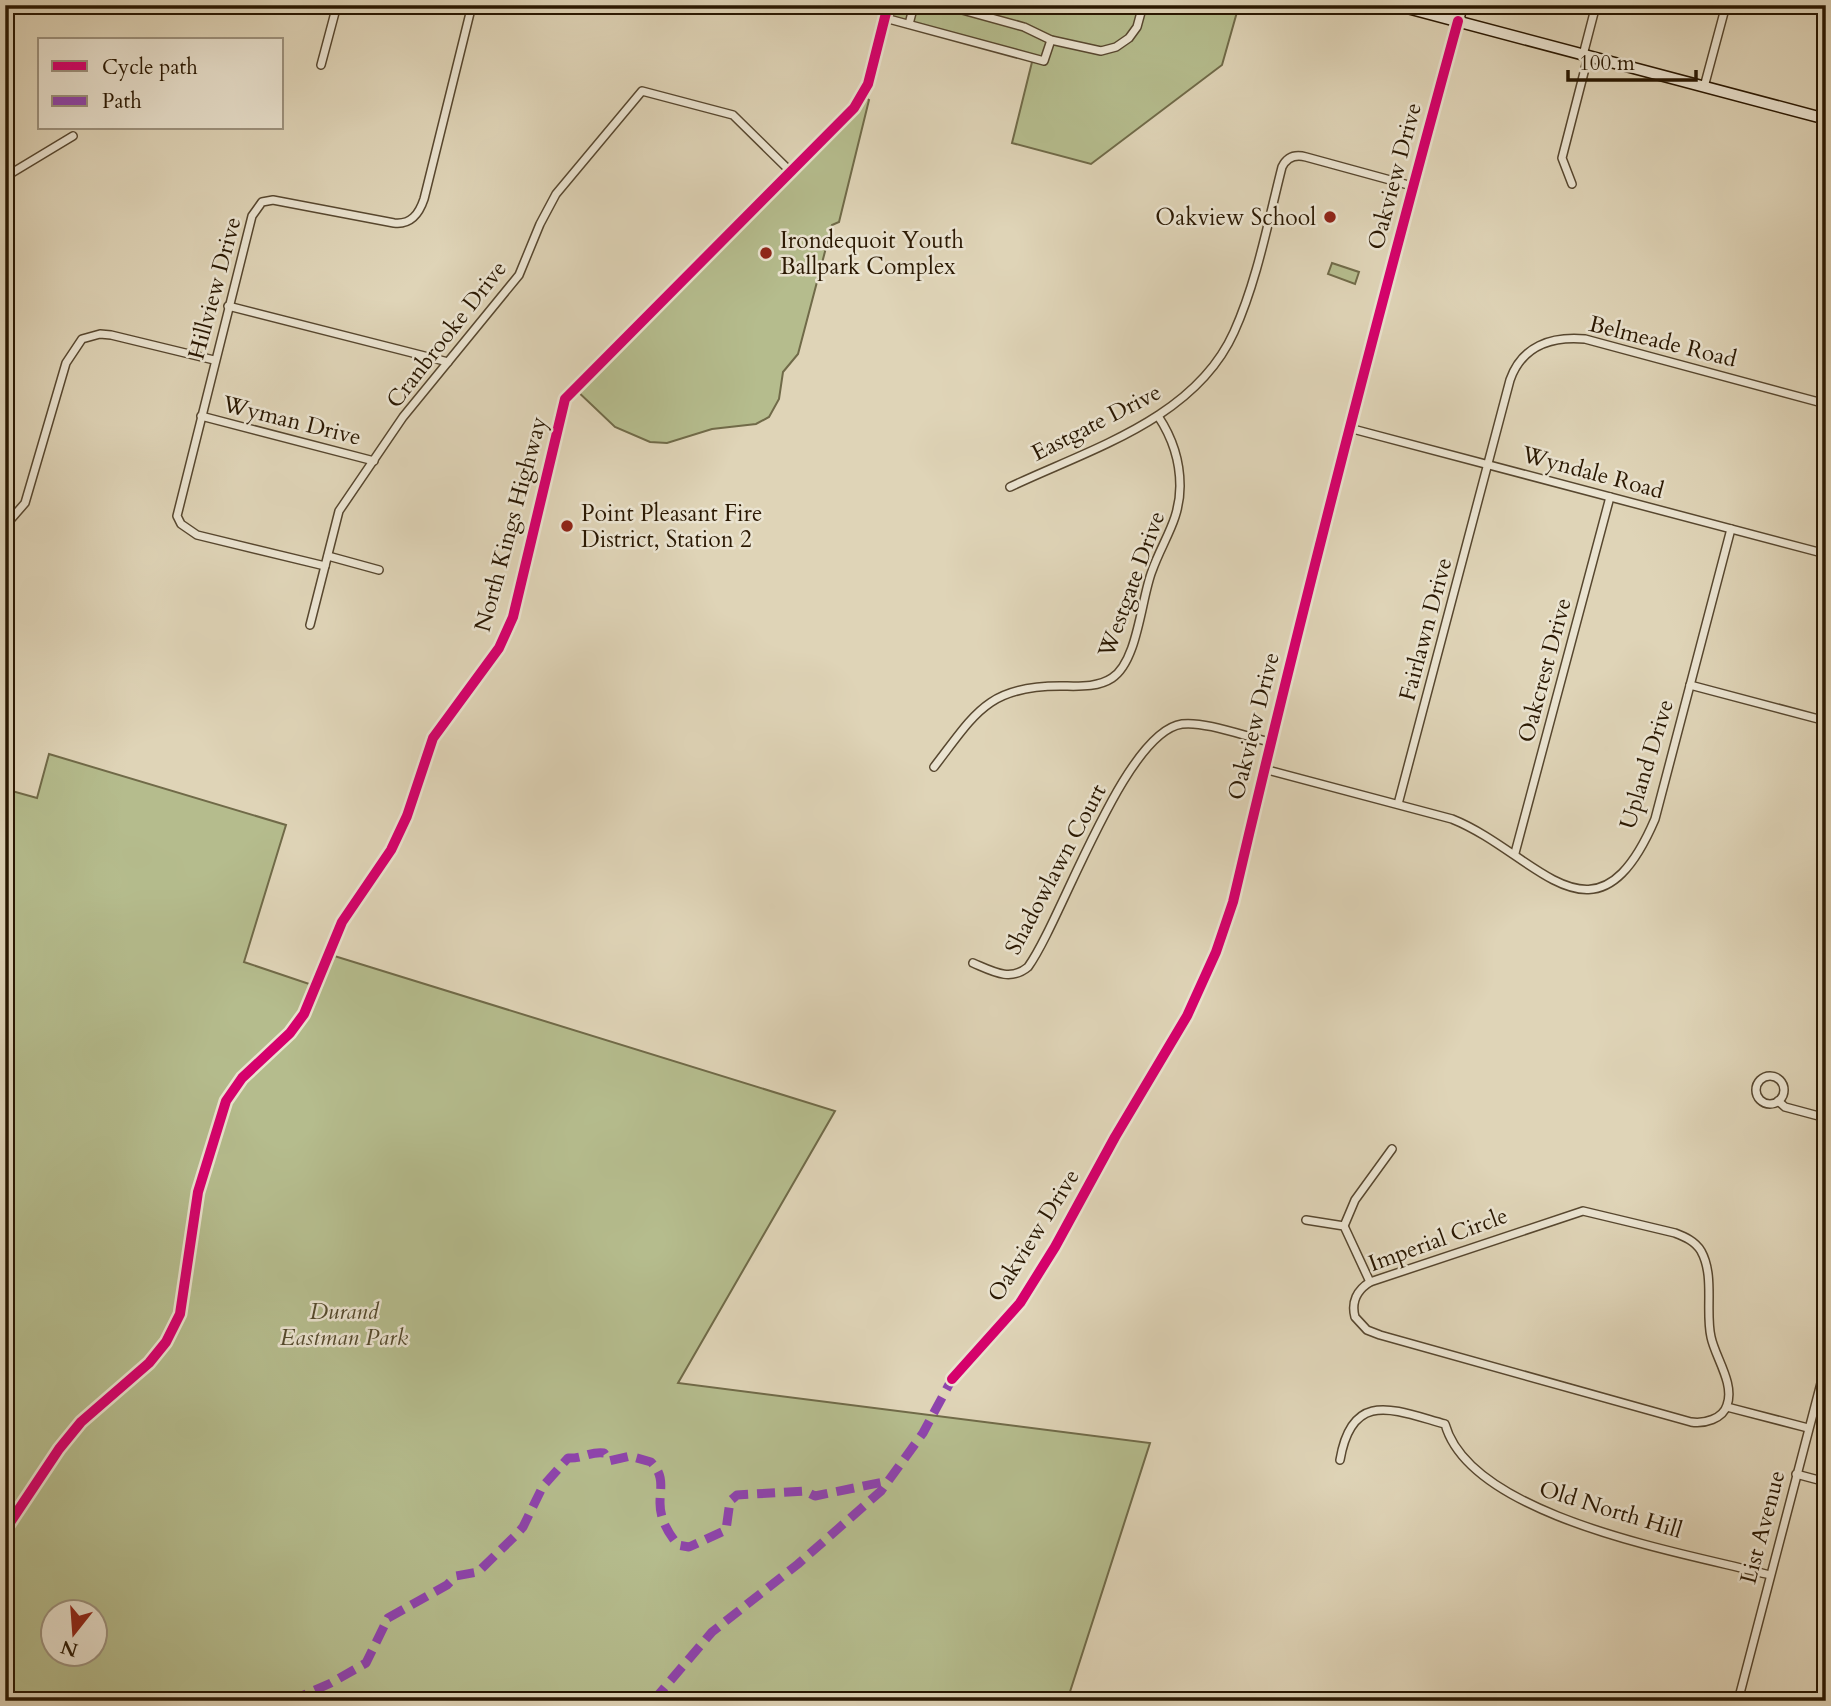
<svg xmlns="http://www.w3.org/2000/svg" width="1831" height="1706" font-family="Cardo,serif">
	<style>
		.green { fill: #b5bc8d; stroke: #706a48; stroke-width: 2; fill-rule: evenodd }
		.lines { fill: none; stroke-linecap: round; stroke-linejoin: round }
		.minor-casing { stroke: #57472f; stroke-width: 10 }
		.tertiary-casing { stroke: #57472f; stroke-width: 12 }
		.secondary-casing { stroke: #2a1802; stroke-width: 13 }
		.minor { stroke: #eae3d0; stroke-width: 7 }
		.tertiary { stroke: #eae3d0; stroke-width: 9 }
		.secondary { stroke: #eae3d0; stroke-width: 10 }
		.quiet { stroke: #8e44ad; stroke-width: 9; stroke-dasharray: 18 9; stroke-linecap: butt }
		.cycleway-casing { stroke: #eae3d0; stroke-width: 15 }
		.cycleway { stroke: #d6006c; stroke-width: 10 }
		.poi-dot { fill: #8f2418; stroke: #eae3d0; stroke-width: 2.5 }
		.labels { text-anchor: middle; stroke-width: 5; stroke-linejoin: round; paint-order: stroke }
		.street-label { font-size: 23px; fill: #2a1802; stroke: #eae3d0 }
		.poi-label { font-size: 23px; fill: #2a1802; stroke: #eae3d0; text-anchor: start }
		.park-label { font-size: 23px; font-style: italic; fill: #54492c; stroke: #eae3d0 }
	</style>
	<rect width="100%" height="100%" fill="#dfd4b7"/>
	<filter id="stains"><feTurbulence type="fractalNoise" baseFrequency=".00286" numOctaves="4"/><feColorMatrix values="0 0 0 0 .2 0 0 0 0 .09 0 0 0 0 .02 0 0 0 .5 -.17"/></filter>
	<radialGradient id="worn" r=".72"><stop offset=".6" stop-color="#630" stop-opacity="0"/><stop offset="1" stop-color="#630" stop-opacity=".3"/></radialGradient>
	<g class="green">
		<polygon points="889,5 1239,5 1222,65 1091,164 1012,143 1033,58 885,19"/>
		<polygon points="862,96 869,100 839,222 832,225 798,354 783,372 779,399 769,417 756,424 712,429 667,443 650,442 615,427 574,388"/>
		<polygon points="1332,263 1359,272 1355,284 1328,274"/>
		<path d="M49 754 286 825 244 962 318 987 328 954 835 1111 678 1383 1150 1443 1067 1701H5V789L37 798ZM52 1612H94V1654H52Z"/>
	</g>
	<g class="lines">
		<defs>
			<g id="minor">
				<polyline points="944,5 1024,27 1051,40 1101,51 1116,47 1129,38 1137,27 1143,5"/>
				<polyline points="885,18 1044,61 1051,40"/>
				<polyline points="909,24 914,5"/>
				<polyline points="1583,55 1596,5"/>
				<polyline points="321,65 337,5"/>
				<polyline points="1704,87 1726,5"/>
				<polyline points="5,177 73,136"/>
				<polyline points="1572,184 1562,158 1588,57"/>
				<polyline points="228,306 448,362"/>
				<polyline points="201,416 374,461"/>
				<polyline points="1349,428 1826,554"/>
				<path d="M1010 487C1090 449 1195 419 1234 332 1257 281 1268 222 1282 167 1287 157 1295 154 1306 157L1412 186"/>
				<polyline points="5,526 25,503 66,363 82,339 100,334 111,335 214,360"/>
				<polyline points="328,556 379,570"/>
				<path d="M325 566 197 535 181 524 177 516 252 216 262 202 273 200 394 223C411 225 419 214 424 199L472 5"/>
				<polyline points="310,625 339,511 403,417 519,275 540,224 556,194 642,91 733,115 791,172"/>
				<polyline points="1690,685 1826,721"/>
				<path d="M934 767C975 714 987 686 1060 686 1077 686 1097 688 1112 678 1138 661 1141 599 1152 571 1163 540 1180 520 1180 486 1180 461 1172 437 1158 416"/>
				<path d="M1264 769 1452 819C1537 853 1595 959 1655 819L1731 529"/>
				<path d="M1398 804 1510 380C1522 346 1551 336 1585 339L1826 404"/>
				<polyline points="1515,853 1610,497"/>
				<path d="M973 963C992 971 1010 982 1028 967 1062 920 1124 732 1182 724 1205 721 1247 737 1270 742"/>
				<circle cx="1770" cy="1090" r="14"/>
				<polyline points="1778,1101 1785,1107 1826,1118"/>
				<path d="M1583 1211 1675 1233C1685 1237 1695 1241 1701 1251 1715 1276 1705 1311 1711 1337 1715 1357 1735 1384 1727 1405 1723 1419 1704 1424 1691 1422L1380 1335 1367 1330 1355 1317C1351 1302 1357 1290 1370 1282Z"/>
				<polyline points="1306,1220 1344,1226 1370,1282"/>
				<polyline points="1344,1226 1355,1200 1392,1149"/>
				<path d="M952 1379 1020 1303 1055 1247 1115 1137 1187 1016 1216 952 1233 902C1302 607 1378 313 1458 21"/>
				<polyline points="1727,1407 1808,1428"/>
				<path d="M1340 1460C1352 1389 1394 1410 1445 1424 1471 1518 1686 1553 1770 1575"/>
				<polyline points="1796,1474 1826,1482"/>
				<polyline points="1738,1701 1826,1364"/>
			</g>
			<polyline id="tertiary" points="5,1530 59,1449 81,1422 149,1363 166,1342 180,1314 198,1192 226,1101 242,1078 290,1033 304,1014 342,922 391,850 407,816 433,738 499,648 513,617 565,399 854,108 868,84 888,5"/>
			<g id="secondary">
				<polyline points="1396,5 1826,119"/>
				<polyline points="1458,21 1462,5"/>
			</g>
		</defs>
		<use href="#minor" class="minor-casing"/>
		<use href="#tertiary" class="tertiary-casing"/>
		<use href="#secondary" class="secondary-casing"/>
		<use href="#minor" class="minor"/>
		<use href="#tertiary" class="tertiary"/>
		<use href="#secondary" class="secondary"/>
		<g class="quiet">
			<path d="M290 1701 331 1683 366 1663 388 1618 447 1585 456 1576 478 1572 515 1536 523 1527 543 1486 568 1458C582 1459 591 1451 604 1453L609 1461 630 1456 651 1462C665 1477 660 1485 660 1503 660 1519 668 1533 678 1545L689 1547 726 1530 730 1501 737 1495 805 1491 815 1496 888 1481"/>
			<polyline points="653,1701 712,1632 798,1564 881,1491 923,1433 952,1379"/>
		</g>
		<defs>
			<g id="cycleway">
				<path d="M952 1379 1020 1303 1055 1247 1115 1137 1187 1016 1216 952 1233 902C1302 607 1378 313 1458 21"/>
				<polyline points="5,1530 59,1449 81,1422 149,1363 166,1342 180,1314 198,1192 226,1101 242,1078 290,1033 304,1014 342,922 391,850 407,816 433,738 499,648 513,617 565,399 854,108 868,84 888,5"/>
			</g>
		</defs>
		<use href="#cycleway" class="cycleway-casing"/>
		<use href="#cycleway" class="cycleway"/>
	</g>
	<g class="poi-dot">
		<circle cx="1330" cy="217" r="7"/>
		<circle cx="766" cy="253" r="7"/>
		<circle cx="567" cy="526" r="7"/>
	</g>
	<g class="labels">
		<g class="street-label">
			<text transform="translate(1394 176) rotate(-75)" y="8">Oakview Drive</text>
			<text transform="translate(214 288) rotate(-75)" y="8">Hillview Drive</text>
			<text transform="translate(446 334) rotate(-52)" y="8">Cranbrooke Drive</text>
			<text transform="translate(1663 341) rotate(14)" y="8">Belmeade Road</text>
			<text transform="translate(292 420) rotate(14)" y="8">Wyman Drive</text>
			<text transform="translate(1096 422) rotate(-27)" y="8">Eastgate Drive</text>
			<text transform="translate(1593 472) rotate(15)" y="8">Wyndale Road</text>
			<text transform="translate(510 524) rotate(-75)" y="8">North Kings Highway</text>
			<text transform="translate(1131 584) rotate(-70)" y="8">Westgate Drive</text>
			<text transform="translate(1425 629) rotate(-75)" y="8">Fairlawn Drive</text>
			<text transform="translate(1544 670) rotate(-75)" y="8">Oakcrest Drive</text>
			<text transform="translate(1253 726) rotate(-76)" y="8">Oakview Drive</text>
			<text transform="translate(1646 764) rotate(-73)" y="8">Upland Drive</text>
			<text transform="translate(1055 869) rotate(-62)" y="8">Shadowlawn Court</text>
			<text transform="translate(1033 1235) rotate(-58)" y="8">Oakview Drive</text>
			<text transform="translate(1438 1239) rotate(-20)" y="8">Imperial Circle</text>
			<text transform="translate(1611 1509) rotate(17)" y="8">Old North Hill</text>
			<text transform="translate(1762 1527) rotate(-75)" y="8">List Avenue</text>
		</g>
		<g class="poi-label">
			<text x="1316" y="225" text-anchor="end">Oakview School</text>
			<text x="780" y="248">Irondequoit Youth<tspan x="780" dy="26">Ballpark Complex</tspan></text>
			<text x="581" y="521">Point Pleasant Fire<tspan x="581" dy="26">District, Station 2</tspan></text>
		</g>
		<g class="park-label">
			<text x="344" y="1319">Durand<tspan x="344" dy="26">Eastman Park</tspan></text>
		</g>
	</g>
	<rect width="1831" height="1706" fill="none" stroke="#dfd4b7" stroke-width="28"/>
	<rect x="7" y="7" width="1817" height="1692" fill="none" stroke="#2a1802" stroke-width="3.5"/>
	<rect x="14" y="14" width="1803" height="1678" fill="none" stroke="#2a1802" stroke-width="2"/>
	<rect x="38" y="38" width="245" height="91" fill="#eae3d0" stroke="#9d927e" stroke-width="2"/>
	<rect x="52" y="61" width="35" height="10" fill="#d6006c" stroke="#9d927e" stroke-width="2"/>
	<text x="102" y="74" font-size="21" fill="#2a1802">Cycle path</text>
	<rect x="52" y="96" width="35" height="10" fill="#8e44ad" stroke="#9d927e" stroke-width="2"/>
	<text x="102" y="108" font-size="21" fill="#2a1802">Path</text>
	<g transform="translate(74 1633) rotate(197)"><circle r="33" fill="#eae3d0" stroke="#9d927e" stroke-width="2"/>
	<path d="M0-5L12 26L0 18L-12 26Z" fill="#8f2418"/>
	<text y="-10" font-size="19" font-weight="bold" text-anchor="middle" fill="#2a1802">N</text>
	</g>
	<path d="M1568 70v10h128v-10" fill="none" stroke="#2a1802" stroke-width="3.5"/>
	<text x="1579" y="70" font-size="21" fill="#2a1802" stroke="#eae3d0" stroke-width="5" paint-order="stroke">100 m</text>
	<rect width="100%" height="100%" filter="url(#stains)"/>
	<rect width="100%" height="100%" fill="url(#worn)"/>
</svg>
